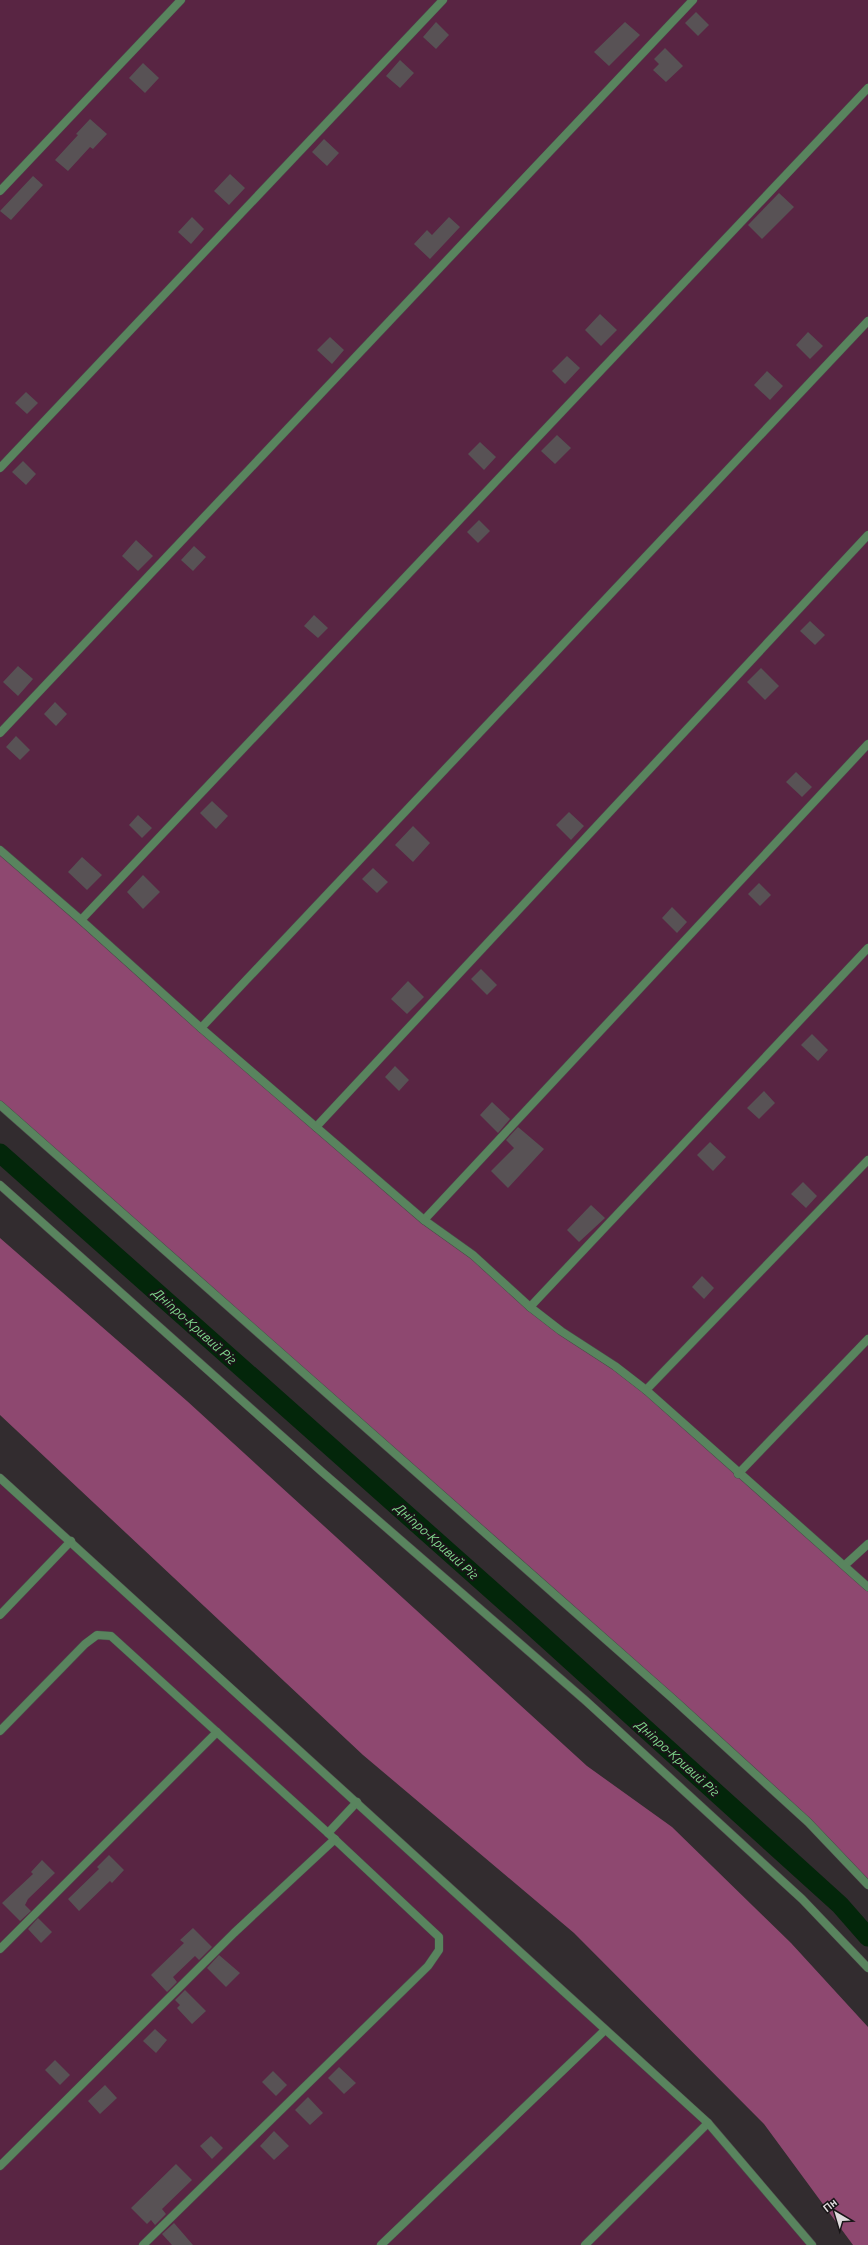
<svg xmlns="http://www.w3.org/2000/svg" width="868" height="2245" font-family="Ubuntu,sans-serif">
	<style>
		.green { fill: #592543 }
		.forest { fill: #8e4870 }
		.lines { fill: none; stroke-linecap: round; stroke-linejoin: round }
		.canal { stroke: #03260a; stroke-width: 19 }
		.building { fill: #585255 }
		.service-casing { stroke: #4e484b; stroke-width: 9 }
		.minor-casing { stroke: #4e484b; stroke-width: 9 }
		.service { stroke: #59845e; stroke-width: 8 }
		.minor { stroke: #59845e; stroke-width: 8 }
		.labels { text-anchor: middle; stroke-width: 4; stroke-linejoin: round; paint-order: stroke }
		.water-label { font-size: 13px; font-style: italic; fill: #80d98d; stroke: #181517 }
	</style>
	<rect width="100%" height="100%" fill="#322c2f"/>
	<g class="green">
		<polygon points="0,0 868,0 868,1587 443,1232 0,850"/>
		<polygon points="0,1478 708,2123 812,2245 0,2245"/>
	</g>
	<g class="forest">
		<polygon points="0,850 530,1307 615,1366 868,1587 868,1885 808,1822 0,1105"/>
		<polygon points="0,1238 187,1401 587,1766 672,1827 791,1943 868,2027 868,2245 853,2245 764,2124 574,1933 363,1755 0,1415"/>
	</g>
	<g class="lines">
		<polyline class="canal" points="0,1153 532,1626 840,1905 868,1937"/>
	</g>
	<g class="building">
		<polygon points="696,12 709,25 698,36 685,23"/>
		<polygon points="436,22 449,35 436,49 423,37"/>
		<polygon points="625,22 640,35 609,66 594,52"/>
		<polygon points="665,48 683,66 666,82 653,70 659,64 654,59"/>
		<polygon points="400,60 414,73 400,88 386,76"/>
		<polygon points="143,63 159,78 145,93 129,78"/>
		<polygon points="90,119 107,134 93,149 90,147 68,171 55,160 78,135 76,134"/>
		<polygon points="324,139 339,153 327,166 312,152"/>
		<polygon points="230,174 245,188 229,205 214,191"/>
		<polygon points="33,176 43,185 11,220 0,211"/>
		<polygon points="779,193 794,207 762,239 748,225"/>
		<polygon points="192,217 204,229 191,244 178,232"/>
		<polygon points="449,217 460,227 430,259 414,244 427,230 432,235"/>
		<polygon points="600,314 617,330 601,346 585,330"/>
		<polygon points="808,332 823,346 810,359 796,345"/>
		<polygon points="330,337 344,350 332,364 317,350"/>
		<polygon points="567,356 580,368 565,384 552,371"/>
		<polygon points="767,371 783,386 770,400 754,385"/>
		<polygon points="26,392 38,403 27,414 15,403"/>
		<polygon points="557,435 571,448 555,464 541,451"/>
		<polygon points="480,442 496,457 484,470 468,454"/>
		<polygon points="23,461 36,474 26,485 12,472"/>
		<polygon points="479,520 490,531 478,543 467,532"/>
		<polygon points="136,540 153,556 138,571 122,556"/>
		<polygon points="194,546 206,557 193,571 181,560"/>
		<polygon points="314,615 328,628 318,638 304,626"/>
		<polygon points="810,621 825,635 815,645 800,631"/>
		<polygon points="18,666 33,679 18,696 3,682"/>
		<polygon points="761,668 779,686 765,700 747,682"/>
		<polygon points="55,702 67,714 56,726 44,714"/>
		<polygon points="16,736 30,750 20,760 6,747"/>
		<polygon points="796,772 812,787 802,797 786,782"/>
		<polygon points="212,801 228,816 216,829 200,813"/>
		<polygon points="569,812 584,826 571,840 556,825"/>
		<polygon points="138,815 152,828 142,838 129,825"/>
		<polygon points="413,826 430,843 413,862 395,845"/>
		<polygon points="82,857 102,875 87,890 68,872"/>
		<polygon points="373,868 388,882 377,893 362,879"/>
		<polygon points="143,875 160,892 143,909 127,892"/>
		<polygon points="759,883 771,895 760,906 748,894"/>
		<polygon points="672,907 687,922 677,933 662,918"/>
		<polygon points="481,969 497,985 487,995 471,979"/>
		<polygon points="408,981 424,997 407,1014 391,999"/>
		<polygon points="812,1034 828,1050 818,1061 801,1045"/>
		<polygon points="395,1066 409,1080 399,1091 385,1077"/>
		<polygon points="764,1091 775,1103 759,1119 747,1108"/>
		<polygon points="492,1102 510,1119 498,1133 480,1115"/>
		<polygon points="518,1127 544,1149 508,1188 491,1171 514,1148 506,1140"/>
		<polygon points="710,1142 726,1157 713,1171 697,1155"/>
		<polygon points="803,1182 817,1196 806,1208 791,1194"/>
		<polygon points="591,1205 605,1218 579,1242 567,1230"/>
		<polygon points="702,1276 714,1288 704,1299 692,1287"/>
		<polygon points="109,1855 124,1870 112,1883 110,1881 79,1911 68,1899 99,1869 97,1867"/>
		<polygon points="42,1860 55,1873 28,1899 25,1905 31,1911 20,1921 2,1903 33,1874 31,1872"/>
		<polygon points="38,1918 52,1932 41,1943 28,1929"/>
		<polygon points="193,1928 212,1947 199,1960 195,1956 173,1977 177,1982 167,1992 151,1975 184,1943 180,1940"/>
		<polygon points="219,1955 240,1973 226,1987 207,1968"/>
		<polygon points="185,1990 206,2011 192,2024 177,2008 180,2005 175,2000"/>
		<polygon points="155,2029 167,2040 156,2053 143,2041"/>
		<polygon points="55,2060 70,2075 60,2085 45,2070"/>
		<polygon points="339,2067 356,2083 344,2094 328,2078"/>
		<polygon points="273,2071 287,2085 276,2096 262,2082"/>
		<polygon points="105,2085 117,2098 100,2114 88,2101"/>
		<polygon points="308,2097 323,2113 310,2125 295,2110"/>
		<polygon points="274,2131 289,2146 274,2160 260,2146"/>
		<polygon points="211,2136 223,2148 212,2159 200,2146"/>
		<polygon points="176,2164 192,2180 162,2209 166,2214 155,2225 151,2220 147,2224 131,2208"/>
		<polygon points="174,2223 193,2245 172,2245 162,2234"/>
	</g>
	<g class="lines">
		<defs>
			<g id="service">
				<polyline points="0,191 181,0"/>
				<polyline points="0,468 443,0"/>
				<polyline points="0,733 693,0"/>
				<polyline points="81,920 868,88"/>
				<polyline points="201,1028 868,321"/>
				<polyline points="316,1127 868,535"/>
				<polyline points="424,1220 868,744"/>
				<polyline points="530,1307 868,948"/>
				<polyline points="646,1390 868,1160"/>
				<polyline points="738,1474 868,1339"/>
				<polyline points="845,1565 868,1544"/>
				<polyline points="0,1615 71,1541"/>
				<polyline points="0,1731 85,1644 97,1635 111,1636 328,1833 439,1937 439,1950 428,1966 143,2245"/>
				<polyline points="328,1833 357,1802"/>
				<polyline points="0,1949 217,1732"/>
				<polyline points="0,2166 234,1933 335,1839"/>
				<polyline points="381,2245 605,2030"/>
				<polyline points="585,2245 708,2123"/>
			</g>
			<g id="minor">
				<polyline points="0,850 81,920 201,1028 424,1220 473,1255 530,1307 561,1331 615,1366 646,1390 868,1587"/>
				<polyline points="0,1105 672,1698 808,1822 868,1885"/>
				<polyline points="0,1185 321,1471 586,1701 802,1899 868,1968"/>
				<polyline points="0,1478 708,2123 812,2245"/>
			</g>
		</defs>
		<use href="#service" class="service-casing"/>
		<use href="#minor" class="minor-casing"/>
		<use href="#service" class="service"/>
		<use href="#minor" class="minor"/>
	</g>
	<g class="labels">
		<g class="water-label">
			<text transform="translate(195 1326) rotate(42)" y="5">Дніпро-Кривий Ріг</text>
			<text transform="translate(437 1541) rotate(42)" y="5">Дніпро-Кривий Ріг</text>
			<text transform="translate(678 1758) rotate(42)" y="5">Дніпро-Кривий Ріг</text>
		</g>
	</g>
	<g transform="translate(836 2213) rotate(322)" stroke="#181517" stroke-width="3" paint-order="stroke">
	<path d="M0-3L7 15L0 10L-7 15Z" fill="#dedadc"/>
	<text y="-6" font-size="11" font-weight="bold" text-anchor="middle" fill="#dedadc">Пн</text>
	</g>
</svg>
